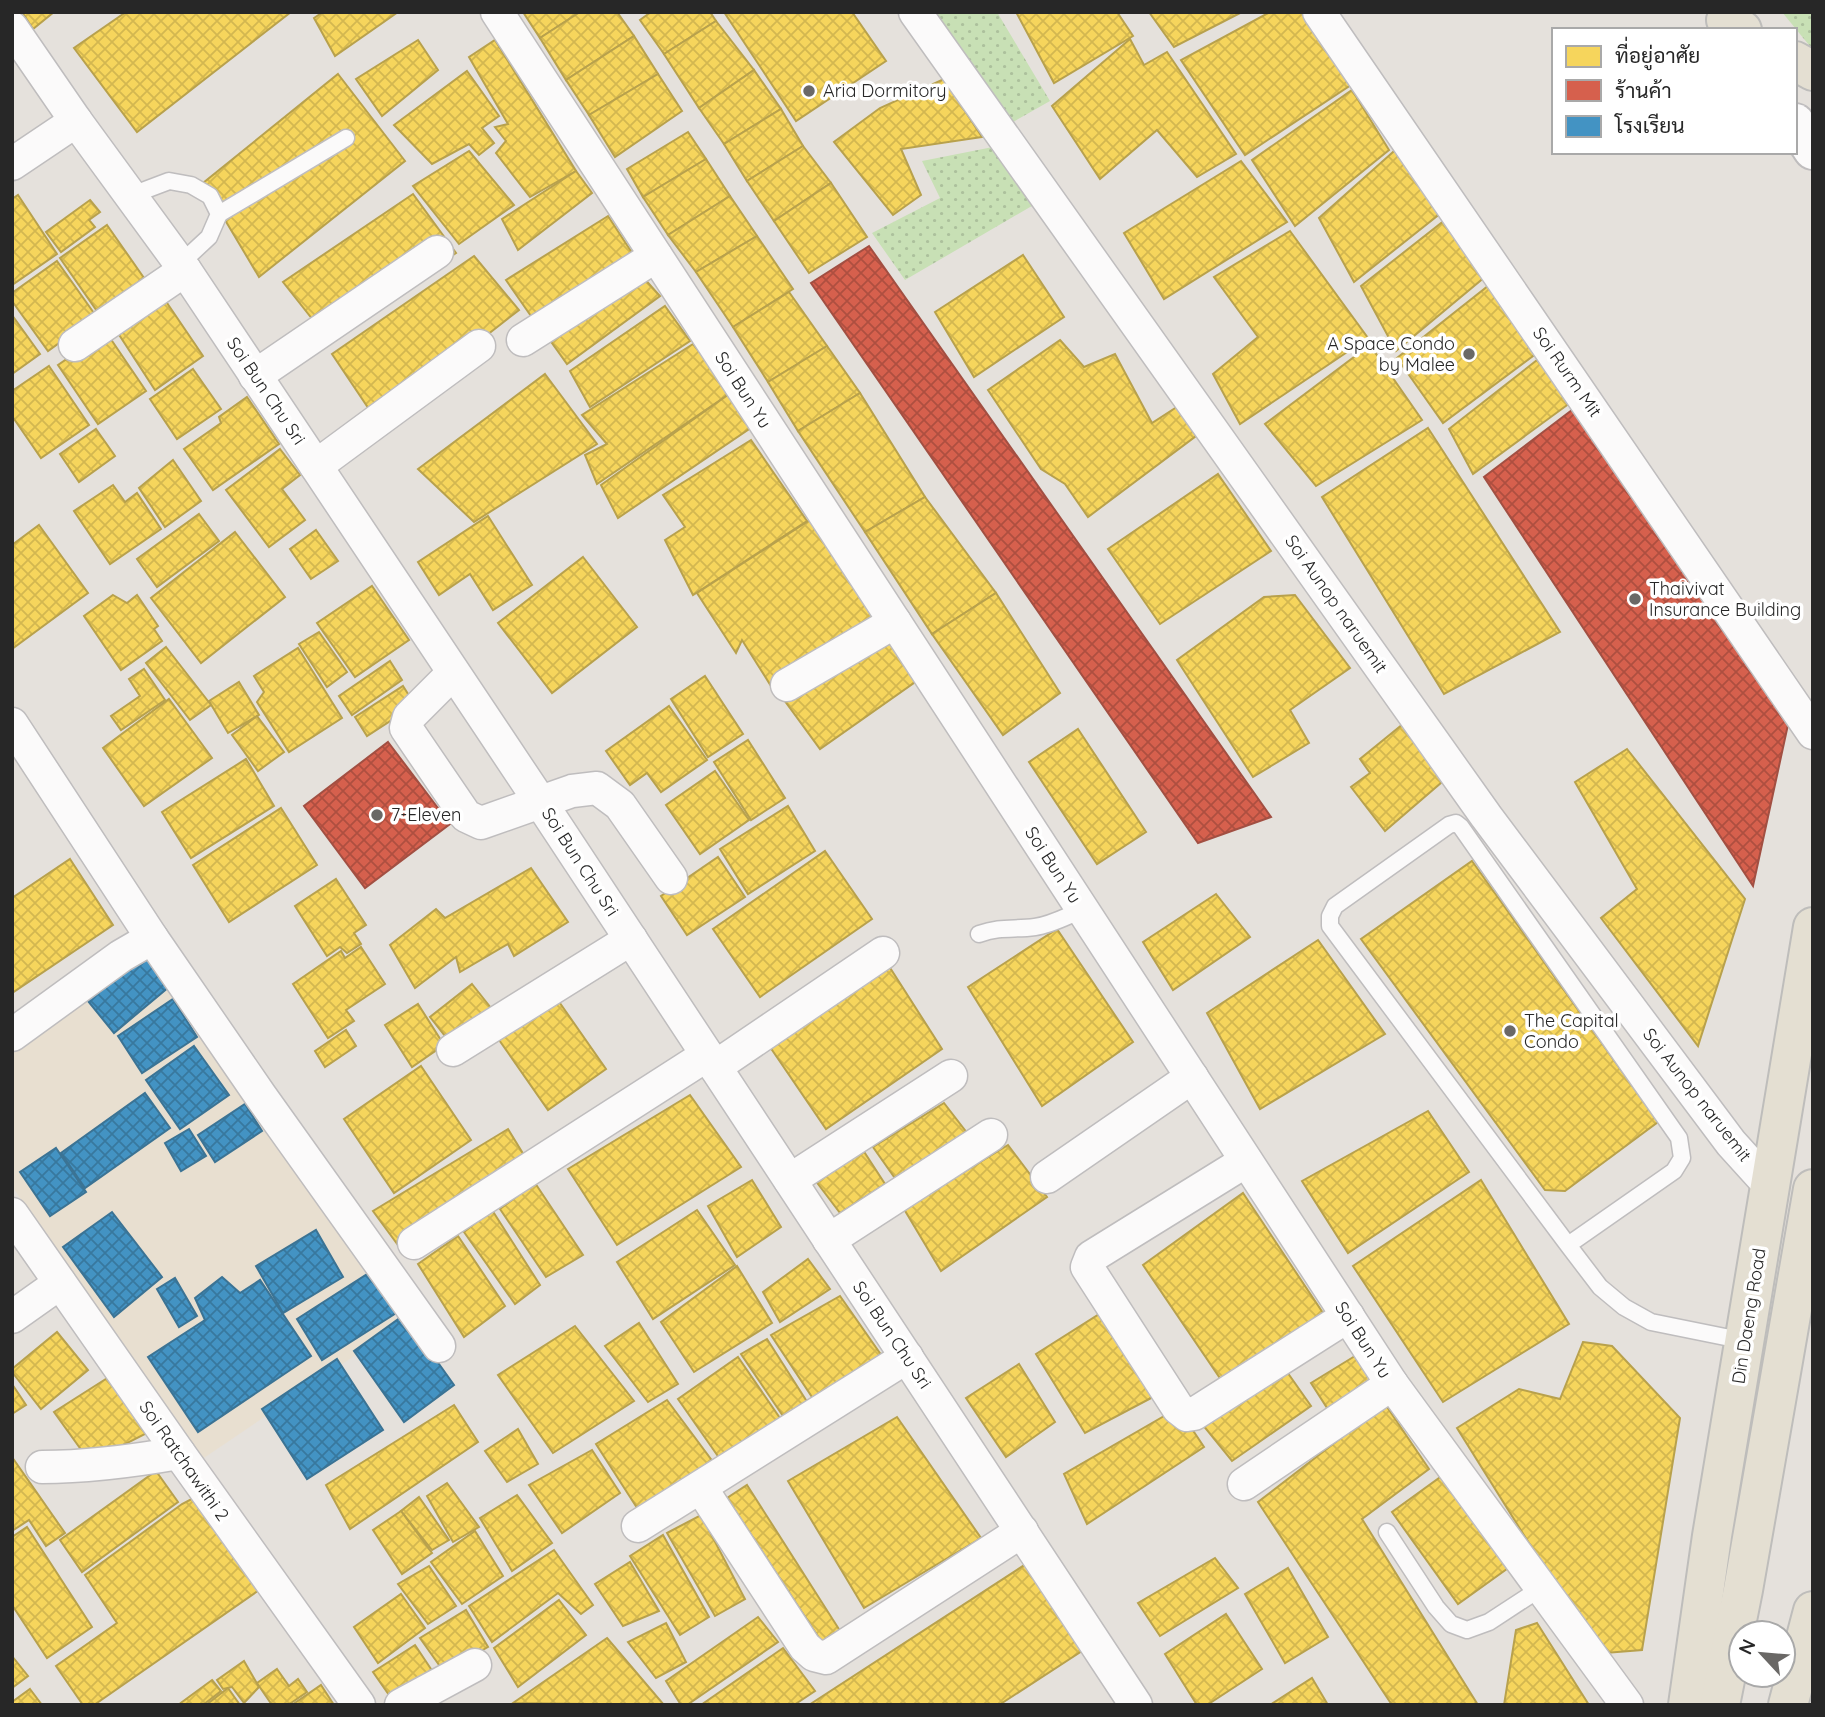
<svg xmlns="http://www.w3.org/2000/svg" width="1825" height="1717" font-family="Quicksand,Sarabun,sans-serif">
	<style>
		.education { fill: #e8dfd0 }
		.grass { fill: url(#grass-dots) }
		.homes { fill: url(#homes-cross-hatch); stroke: #b8a14c; stroke-width: 2 }
		.shops { fill: url(#shops-cross-hatch); stroke: #a24f42; stroke-width: 2 }
		.schools { fill: url(#schools-cross-hatch); stroke: #3b7394; stroke-width: 2 }
		.lines { fill: none; stroke-linecap: round; stroke-linejoin: round }
		.service-casing { stroke: #bfbdbe; stroke-width: 19 }
		.minor-casing { stroke: #bfbdbe; stroke-width: 35 }
		.secondary-casing { stroke: #bfbdbe; stroke-width: 42 }
		.primary-casing { stroke: #bebdbb; stroke-width: 42 }
		.service { stroke: #fbfafa; stroke-width: 16 }
		.minor { stroke: #fbfafa; stroke-width: 32 }
		.secondary { stroke: #fbfafa; stroke-width: 38 }
		.primary { stroke: #e4dfd2; stroke-width: 38 }
		.poi-dot { fill: #6a6866; stroke: #fff; stroke-width: 2.5 }
		.labels { text-anchor: middle; stroke-width: 7; stroke-linejoin: round; paint-order: stroke }
		.poi-label { font-size: 18px; fill: #272727; stroke: #fff; text-anchor: start }
		.street-label { font-size: 18px; fill: #272727; stroke: #fff }
	</style>
	<defs>
		<pattern id="grass-dots" width="8" height="8" patternUnits="userSpaceOnUse" patternTransform="scale(1.75)"><rect width="8" height="8" fill="#c8e0b5"/><path d="M2 2h.1M6 6h.1" fill="none" stroke="#acc09c" stroke-width="1.8" stroke-linecap="round"/></pattern>
		<pattern id="homes-cross-hatch" width="8" height="8" patternUnits="userSpaceOnUse" patternTransform="scale(1.75)"><rect width="8" height="8" fill="#f6d55c"/><path d="M0 0l8 8M0 8l8-8" fill="none" stroke="#d3b750"/></pattern>
		<pattern id="shops-cross-hatch" width="8" height="8" patternUnits="userSpaceOnUse" patternTransform="scale(1.75)"><rect width="8" height="8" fill="#d6604d"/><path d="M0 0l8 8M0 8l8-8" fill="none" stroke="#ae4f40"/></pattern>
		<pattern id="schools-cross-hatch" width="8" height="8" patternUnits="userSpaceOnUse" patternTransform="scale(1.75)"><rect width="8" height="8" fill="#4393c3"/><path d="M0 0l8 8M0 8l8-8" fill="none" stroke="#38789e"/></pattern>
	</defs>
	<rect width="100%" height="100%" fill="#e5e1dc"/>
	<polygon class="education" points="151,955 400,1325 198,1462 12,1186 12,1049"/>
	<g class="grass">
		<polygon points="933,12 997,12 1050,101 1013,122"/>
		<polygon points="1782,12 1813,12 1813,50"/>
		<polygon points="993,147 1037,203 905,280 872,233 940,198 922,161"/>
	</g>
	<g class="homes">
		<polygon points="22,12 54,12 33,29"/>
		<polygon points="126,12 291,12 137,132 74,48"/>
		<polygon points="323,12 398,12 335,56 314,18"/>
		<polygon points="523,12 580,12 540,38"/>
		<polygon points="580,12 617,12 634,36 566,80 540,38"/>
		<polygon points="651,12 710,12 716,21 664,54 640,20"/>
		<polygon points="724,12 852,12 886,61 796,121"/>
		<polygon points="1016,12 1117,12 1133,36 1054,83"/>
		<polygon points="1149,12 1242,12 1174,47"/>
		<polygon points="1270,12 1307,12 1360,79 1245,155 1181,60"/>
		<polygon points="716,21 754,70 699,108 664,54"/>
		<polygon points="634,36 658,74 589,115 566,80"/>
		<polygon points="1130,39 1144,65 1167,52 1236,154 1197,177 1157,130 1100,179 1052,106"/>
		<polygon points="418,40 438,70 382,116 356,79"/>
		<polygon points="495,40 576,171 530,197 496,153 506,141 495,127 508,124 469,57"/>
		<polygon points="754,70 781,109 724,144 699,108"/>
		<polygon points="467,71 499,116 482,128 494,143 479,155 469,144 432,164 394,125"/>
		<polygon points="338,74 405,161 259,277 203,183"/>
		<polygon points="658,74 682,111 615,157 589,115"/>
		<polygon points="944,79 982,137 901,149 921,195 893,215 834,142 880,108"/>
		<polygon points="1352,90 1389,150 1295,226 1252,160"/>
		<polygon points="781,109 803,146 747,181 724,144"/>
		<polygon points="688,132 706,159 643,197 627,169"/>
		<polygon points="1402,144 1446,209 1354,282 1319,218"/>
		<polygon points="803,146 831,183 774,221 747,181"/>
		<polygon points="469,151 514,205 459,244 413,186"/>
		<polygon points="706,159 730,196 668,235 643,197"/>
		<polygon points="1241,161 1287,222 1164,299 1124,233"/>
		<polygon points="576,171 592,193 518,250 502,219"/>
		<polygon points="831,183 867,237 809,273 774,221"/>
		<polygon points="413,194 456,253 328,339 283,282"/>
		<polygon points="18,195 57,254 12,285 12,199"/>
		<polygon points="730,196 757,236 696,272 668,235"/>
		<polygon points="90,200 100,212 89,220 95,227 61,252 46,232"/>
		<polygon points="608,216 640,265 540,329 506,280"/>
		<polygon points="1445,220 1486,276 1396,351 1361,286"/>
		<polygon points="107,225 144,278 97,311 60,258"/>
		<polygon points="1290,231 1368,338 1240,424 1213,374 1258,337 1214,277"/>
		<polygon points="757,236 793,289 733,327 696,272"/>
		<polygon points="1023,255 1064,317 974,377 935,312"/>
		<polygon points="474,256 519,310 377,421 332,354"/>
		<polygon points="57,261 96,316 48,351 12,301 12,293"/>
		<polygon points="641,275 660,296 567,364 547,336"/>
		<polygon points="1493,282 1541,350 1443,423 1397,358"/>
		<polygon points="789,292 827,346 768,382 733,327"/>
		<polygon points="163,297 203,356 155,390 116,330"/>
		<polygon points="665,306 690,341 590,407 570,371"/>
		<polygon points="12,315 40,354 12,374"/>
		<polygon points="106,332 146,391 98,424 58,365"/>
		<polygon points="1060,340 1084,367 1115,354 1152,423 1186,401 1196,436 1088,517 1065,484 1041,469 988,390"/>
		<polygon points="693,344 732,392 597,484 585,455 607,444 582,415"/>
		<polygon points="1370,345 1422,420 1316,486 1265,424"/>
		<polygon points="827,346 860,393 798,431 768,382"/>
		<polygon points="1546,353 1574,400 1473,474 1449,429"/>
		<polygon points="49,366 89,425 41,458 12,416 12,391"/>
		<polygon points="193,369 221,409 177,439 150,399"/>
		<polygon points="545,374 597,444 474,522 418,469"/>
		<polygon points="732,392 758,423 618,518 601,485"/>
		<polygon points="860,393 925,497 865,532 798,431"/>
		<polygon points="247,397 279,444 213,490 184,449 221,423 219,417"/>
		<polygon points="1428,428 1560,632 1444,694 1322,497"/>
		<polygon points="96,429 115,456 79,482 60,454"/>
		<polygon points="751,440 807,521 693,595 665,540 685,527 663,495"/>
		<polygon points="280,449 300,475 282,489 305,520 269,547 226,490"/>
		<polygon points="173,460 201,501 165,527 139,488"/>
		<polygon points="1218,474 1271,551 1160,624 1108,549"/>
		<polygon points="113,485 125,502 137,493 161,529 110,564 74,511"/>
		<polygon points="925,497 996,593 932,634 865,532"/>
		<polygon points="199,514 219,541 157,587 137,559"/>
		<polygon points="488,516 532,585 493,610 470,574 439,595 418,562"/>
		<polygon points="813,518 877,618 771,686 742,640 736,653 697,593"/>
		<polygon points="39,525 88,593 12,649 12,545"/>
		<polygon points="316,530 338,561 311,579 290,549"/>
		<polygon points="235,532 285,597 201,663 151,598"/>
		<polygon points="583,557 637,627 552,693 498,623"/>
		<polygon points="372,586 409,640 355,677 317,623"/>
		<polygon points="996,593 1060,693 1003,735 932,634"/>
		<polygon points="113,595 127,603 137,595 158,626 154,629 162,641 121,670 84,616"/>
		<polygon points="1295,595 1350,668 1290,710 1309,743 1253,777 1177,660 1264,597"/>
		<polygon points="319,632 347,672 327,687 299,644"/>
		<polygon points="899,639 928,673 820,749 782,697"/>
		<polygon points="166,647 211,705 190,720 146,663"/>
		<polygon points="298,648 342,718 289,752 257,702 264,692 254,676"/>
		<polygon points="390,661 402,680 352,715 339,696"/>
		<polygon points="144,669 165,700 121,730 111,716 140,696 129,679"/>
		<polygon points="705,676 743,734 708,757 671,699"/>
		<polygon points="239,682 259,715 228,733 209,701"/>
		<polygon points="403,686 415,705 367,736 355,717"/>
		<polygon points="169,699 212,758 144,806 103,748"/>
		<polygon points="669,706 707,760 661,792 647,773 630,785 606,751"/>
		<polygon points="257,716 284,752 258,771 232,735"/>
		<polygon points="1403,724 1442,782 1385,831 1351,787 1370,773 1360,759"/>
		<polygon points="1078,729 1146,832 1097,864 1029,762"/>
		<polygon points="748,740 785,798 751,820 714,762"/>
		<polygon points="1627,749 1745,899 1698,1046 1601,918 1637,889 1575,782"/>
		<polygon points="246,759 274,806 191,858 162,812"/>
		<polygon points="715,771 749,820 700,854 666,805"/>
		<polygon points="788,806 815,851 748,894 720,849"/>
		<polygon points="281,808 317,865 229,922 193,865"/>
		<polygon points="825,851 872,919 760,997 713,929"/>
		<polygon points="718,857 745,897 687,935 661,896"/>
		<polygon points="70,859 113,925 12,993 12,898"/>
		<polygon points="1472,861 1658,1122 1565,1191 1545,1190 1361,939"/>
		<polygon points="531,868 568,922 514,956 508,944 460,972 456,957 415,988 390,945 436,909 445,918"/>
		<polygon points="336,879 366,925 354,933 361,944 347,953 340,947 327,956 295,906"/>
		<polygon points="1216,894 1250,937 1173,990 1143,942"/>
		<polygon points="1057,929 1133,1042 1042,1106 968,987"/>
		<polygon points="1318,940 1385,1034 1260,1109 1207,1013"/>
		<polygon points="361,947 385,984 346,1010 354,1021 328,1038 293,984 341,951 345,958"/>
		<polygon points="887,963 942,1049 826,1129 768,1044"/>
		<polygon points="472,984 491,1008 449,1041 430,1017"/>
		<polygon points="555,996 606,1069 548,1110 497,1037"/>
		<polygon points="418,1004 444,1045 412,1067 385,1025"/>
		<polygon points="346,1030 356,1046 325,1067 315,1051"/>
		<polygon points="421,1066 471,1140 394,1193 344,1119"/>
		<polygon points="690,1095 741,1167 617,1245 568,1169"/>
		<polygon points="944,1103 971,1138 899,1184 873,1147"/>
		<polygon points="1428,1111 1469,1172 1348,1253 1302,1181"/>
		<polygon points="508,1129 530,1165 403,1252 373,1211"/>
		<polygon points="1008,1145 1047,1197 941,1271 904,1209"/>
		<polygon points="861,1147 885,1184 840,1213 815,1180"/>
		<polygon points="752,1180 781,1227 737,1257 708,1206"/>
		<polygon points="1481,1180 1569,1324 1443,1402 1353,1266"/>
		<polygon points="535,1183 583,1255 546,1277 500,1209"/>
		<polygon points="1243,1193 1325,1316 1224,1384 1143,1265"/>
		<polygon points="492,1210 540,1285 515,1304 464,1232"/>
		<polygon points="697,1210 735,1265 653,1319 617,1262"/>
		<polygon points="458,1236 505,1306 464,1337 418,1264"/>
		<polygon points="808,1259 830,1289 780,1322 763,1292"/>
		<polygon points="737,1266 772,1323 694,1372 661,1322"/>
		<polygon points="840,1296 884,1359 816,1403 771,1335"/>
		<polygon points="1101,1313 1153,1397 1085,1433 1036,1354"/>
		<polygon points="639,1323 678,1384 648,1402 605,1346"/>
		<polygon points="575,1326 634,1401 553,1453 498,1375"/>
		<polygon points="57,1332 88,1370 41,1409 12,1372 12,1369"/>
		<polygon points="767,1339 811,1408 787,1422 741,1354"/>
		<polygon points="1583,1342 1612,1346 1680,1418 1642,1650 1605,1653 1542,1564 1457,1428 1519,1389 1560,1399"/>
		<polygon points="1368,1348 1386,1376 1331,1414 1311,1383"/>
		<polygon points="738,1357 784,1424 722,1462 678,1399"/>
		<polygon points="1019,1364 1055,1422 1006,1457 966,1398"/>
		<polygon points="1285,1369 1311,1406 1232,1461 1194,1414"/>
		<polygon points="112,1375 151,1431 90,1462 54,1412"/>
		<polygon points="12,1384 26,1405 12,1414"/>
		<polygon points="667,1400 716,1466 639,1511 596,1444"/>
		<polygon points="1385,1404 1429,1469 1362,1519 1478,1705 1392,1705 1258,1502"/>
		<polygon points="454,1405 478,1442 350,1529 326,1485"/>
		<polygon points="1178,1408 1204,1447 1087,1524 1064,1474"/>
		<polygon points="897,1417 981,1538 864,1608 788,1481"/>
		<polygon points="518,1429 538,1464 507,1482 485,1451"/>
		<polygon points="592,1450 620,1493 562,1533 529,1485"/>
		<polygon points="12,1457 65,1533 46,1546 29,1520 12,1531"/>
		<polygon points="156,1471 178,1502 82,1572 60,1540"/>
		<polygon points="1446,1473 1511,1566 1458,1604 1392,1512"/>
		<polygon points="447,1483 479,1527 453,1542 427,1496"/>
		<polygon points="747,1485 844,1637 825,1647 727,1498"/>
		<polygon points="201,1494 265,1586 94,1705 83,1705 56,1666 117,1623 85,1575 182,1504"/>
		<polygon points="517,1495 552,1543 512,1571 480,1518"/>
		<polygon points="419,1497 449,1540 432,1550 401,1511"/>
		<polygon points="401,1511 432,1553 402,1574 373,1530"/>
		<polygon points="701,1515 745,1599 715,1616 667,1533"/>
		<polygon points="27,1527 92,1627 47,1658 12,1605 12,1537"/>
		<polygon points="475,1531 503,1576 462,1604 431,1562"/>
		<polygon points="663,1535 709,1617 680,1635 630,1556"/>
		<polygon points="554,1550 593,1605 581,1614 558,1593 492,1642 469,1606"/>
		<polygon points="1215,1558 1238,1588 1160,1636 1138,1603"/>
		<polygon points="630,1562 659,1611 623,1626 595,1584"/>
		<polygon points="1026,1564 1082,1651 999,1705 809,1705"/>
		<polygon points="429,1566 456,1606 428,1624 398,1584"/>
		<polygon points="1288,1568 1328,1637 1285,1663 1245,1594"/>
		<polygon points="401,1594 425,1628 378,1663 354,1627"/>
		<polygon points="559,1600 586,1635 518,1687 494,1648"/>
		<polygon points="466,1610 488,1647 444,1672 420,1638"/>
		<polygon points="1226,1614 1262,1669 1207,1705 1197,1705 1165,1654"/>
		<polygon points="758,1617 778,1642 687,1705 681,1705 666,1681"/>
		<polygon points="666,1623 686,1662 656,1678 628,1642"/>
		<polygon points="1537,1623 1589,1705 1504,1705 1516,1630"/>
		<polygon points="607,1638 664,1705 513,1703"/>
		<polygon points="415,1645 441,1684 396,1705 373,1672"/>
		<polygon points="783,1648 815,1691 794,1705 701,1705"/>
		<polygon points="12,1656 28,1676 12,1688"/>
		<polygon points="244,1661 259,1687 244,1703 232,1687 223,1689 217,1680"/>
		<polygon points="277,1669 289,1686 298,1679 307,1692 288,1705 272,1705 257,1683"/>
		<polygon points="1312,1678 1328,1705 1270,1705"/>
		<polygon points="212,1680 221,1691 203,1705 178,1705"/>
		<polygon points="321,1685 334,1705 292,1705"/>
		<polygon points="228,1688 240,1705 206,1705"/>
		<polygon points="30,1689 42,1705 12,1705 12,1702"/>
	</g>
	<g class="shops">
		<polygon points="869,246 1271,817 1198,843 811,283"/>
		<polygon points="1576,407 1789,720 1753,886 1484,477"/>
		<polygon points="388,742 450,824 365,888 304,806"/>
	</g>
	<g class="schools">
		<polygon points="140,948 170,986 114,1033 83,995"/>
		<polygon points="173,999 197,1037 142,1073 118,1036"/>
		<polygon points="194,1046 229,1095 180,1129 146,1080"/>
		<polygon points="145,1093 170,1128 85,1188 61,1153"/>
		<polygon points="245,1104 262,1131 215,1162 198,1135"/>
		<polygon points="189,1129 206,1156 181,1171 165,1143"/>
		<polygon points="56,1148 86,1192 50,1216 20,1172"/>
		<polygon points="112,1212 162,1277 114,1317 63,1247"/>
		<polygon points="316,1230 343,1277 283,1313 256,1266"/>
		<polygon points="375,1269 401,1310 322,1360 297,1319"/>
		<polygon points="222,1277 240,1293 260,1280 311,1356 198,1432 148,1357 205,1320 195,1298"/>
		<polygon points="175,1278 197,1316 179,1327 157,1289"/>
		<polygon points="404,1315 454,1385 404,1422 354,1351"/>
		<polygon points="337,1359 383,1430 307,1479 262,1409"/>
	</g>
	<g class="lines">
		<defs>
			<g id="service">
				<polyline points="132,195 169,181 191,185 210,196 219,214 209,237 180,264"/>
				<polyline points="219,214 346,138"/>
				<path d="M979 934C1002 926 1013 930 1035 927 1051 925 1067 916 1082 910"/>
				<polyline points="1568,1245 1674,1171 1682,1158 1679,1138 1461,827 1456,823 1449,825 1335,906 1330,916 1330,926 1568,1245 1600,1287 1624,1307 1651,1322 1745,1341"/>
				<polyline points="1387,1532 1436,1607 1451,1624 1467,1630 1489,1622 1541,1588"/>
			</g>
			<g id="minor">
				<polyline points="497,12 1392,1384 1627,1705"/>
				<polyline points="915,12 1486,816 1731,1143 1770,1186"/>
				<polyline points="1319,12 1813,733"/>
				<polyline points="12,28 76,121 185,270 541,803 1136,1705"/>
				<polyline points="12,164 76,121"/>
				<polyline points="523,340 656,256"/>
				<polyline points="75,345 185,270"/>
				<polyline points="255,376 437,252"/>
				<polyline points="316,466 479,346"/>
				<polyline points="453,673 409,717 406,728 466,816 481,823 572,791 597,788 620,805 671,878"/>
				<polyline points="787,685 895,622"/>
				<polyline points="12,724 152,938 260,1095 439,1346"/>
				<polyline points="12,1035 121,956 152,938"/>
				<polyline points="453,1050 631,939"/>
				<polyline points="715,1067 883,953"/>
				<polyline points="1246,1161 1091,1257 1087,1267 1178,1408 1187,1415 1194,1414 1348,1316"/>
				<polyline points="1047,1177 1192,1077"/>
				<polyline points="790,1180 951,1076"/>
				<polyline points="12,1214 179,1453 359,1705"/>
				<polyline points="829,1240 991,1135"/>
				<polyline points="414,1243 707,1055"/>
				<polyline points="12,1317 60,1283"/>
				<path d="M42 1467C89 1467 133 1461 179 1453"/>
				<polyline points="1244,1484 1392,1384"/>
				<polyline points="701,1488 805,1647 814,1655 826,1658 1022,1531"/>
				<polyline points="638,1526 907,1357"/>
				<polyline points="401,1705 475,1665"/>
			</g>
			<polyline id="secondary" points="1795,123 1813,150"/>
			<g id="primary">
				<polyline points="1726,20 1742,30"/>
				<polyline points="1795,61 1813,71"/>
				<polyline points="1688,1705 1712,1536 1813,927"/>
				<polyline points="1720,1705 1743,1590 1813,1189"/>
				<polyline points="1788,1705 1813,1611"/>
			</g>
		</defs>
		<use href="#service" class="service-casing"/>
		<use href="#minor" class="minor-casing"/>
		<use href="#secondary" class="secondary-casing"/>
		<use href="#primary" class="primary-casing"/>
		<use href="#service" class="service"/>
		<use href="#minor" class="minor"/>
		<use href="#secondary" class="secondary"/>
		<use href="#primary" class="primary"/>
	</g>
	<g class="poi-dot">
		<circle cx="809" cy="91" r="7"/>
		<circle cx="1469" cy="354" r="7"/>
		<circle cx="1635" cy="599" r="7"/>
		<circle cx="377" cy="815" r="7"/>
		<circle cx="1510" cy="1031" r="7"/>
	</g>
	<g class="labels">
		<g class="poi-label">
			<text x="823" y="97">Aria Dormitory</text>
			<text x="1455" y="350" text-anchor="end">A Space Condo<tspan x="1455" dy="21">by Malee</tspan></text>
			<text x="1649" y="595">Thaivivat<tspan x="1649" dy="21">Insurance Building</tspan></text>
			<text x="391" y="821">7-Eleven</text>
			<text x="1524" y="1027">The Capital<tspan x="1524" dy="21">Condo</tspan></text>
		</g>
		<g class="street-label">
			<text transform="translate(1567 372) rotate(55)" y="6">Soi Rurm Mit</text>
			<text transform="translate(743 390) rotate(57)" y="6">Soi Bun Yu</text>
			<text transform="translate(266 391) rotate(56)" y="6">Soi Bun Chu Sri</text>
			<text transform="translate(1336 604) rotate(55)" y="6">Soi Aunop naruemit</text>
			<text transform="translate(580 862) rotate(57)" y="6">Soi Bun Chu Sri</text>
			<text transform="translate(1053 865) rotate(57)" y="6">Soi Bun Yu</text>
			<text transform="translate(1697 1095) rotate(52)" y="6">Soi Aunop naruemit</text>
			<text transform="translate(1749 1316) rotate(-81)" y="6">Din Daeng Road</text>
			<text transform="translate(892 1335) rotate(56)" y="6">Soi Bun Chu Sri</text>
			<text transform="translate(1363 1340) rotate(57)" y="6">Soi Bun Yu</text>
			<text transform="translate(184 1461) rotate(55)" y="6">Soi Ratchawithi 2</text>
		</g>
	</g>
	<rect width="1825" height="1717" fill="none" stroke="#272727" stroke-width="28"/>
	<rect x="1552" y="28" width="245" height="126" fill="#ffffff" stroke="#a9a9a9" stroke-width="2"/>
	<rect x="1566" y="46" width="35" height="21" fill="#f6d55c" stroke="#a9a9a9" stroke-width="2"/>
	<text x="1615" y="63" font-size="21" fill="#272727">ที่อยู่อาศัย</text>
	<rect x="1566" y="80" width="35" height="21" fill="#d6604d" stroke="#a9a9a9" stroke-width="2"/>
	<text x="1615" y="98" font-size="21" fill="#272727">ร้านค้า</text>
	<rect x="1566" y="116" width="35" height="21" fill="#4393c3" stroke="#a9a9a9" stroke-width="2"/>
	<text x="1615" y="133" font-size="21" fill="#272727">โรงเรียน</text>
	<g transform="translate(1762 1654) rotate(296)"><circle r="33" fill="#ffffff" stroke="#a9a9a9" stroke-width="2"/>
	<path d="M0-5L12 26L0 18L-12 26Z" fill="#6a6866"/>
	<text y="-10" font-size="19" font-weight="bold" text-anchor="middle" fill="#272727">N</text>
	</g>
</svg>
